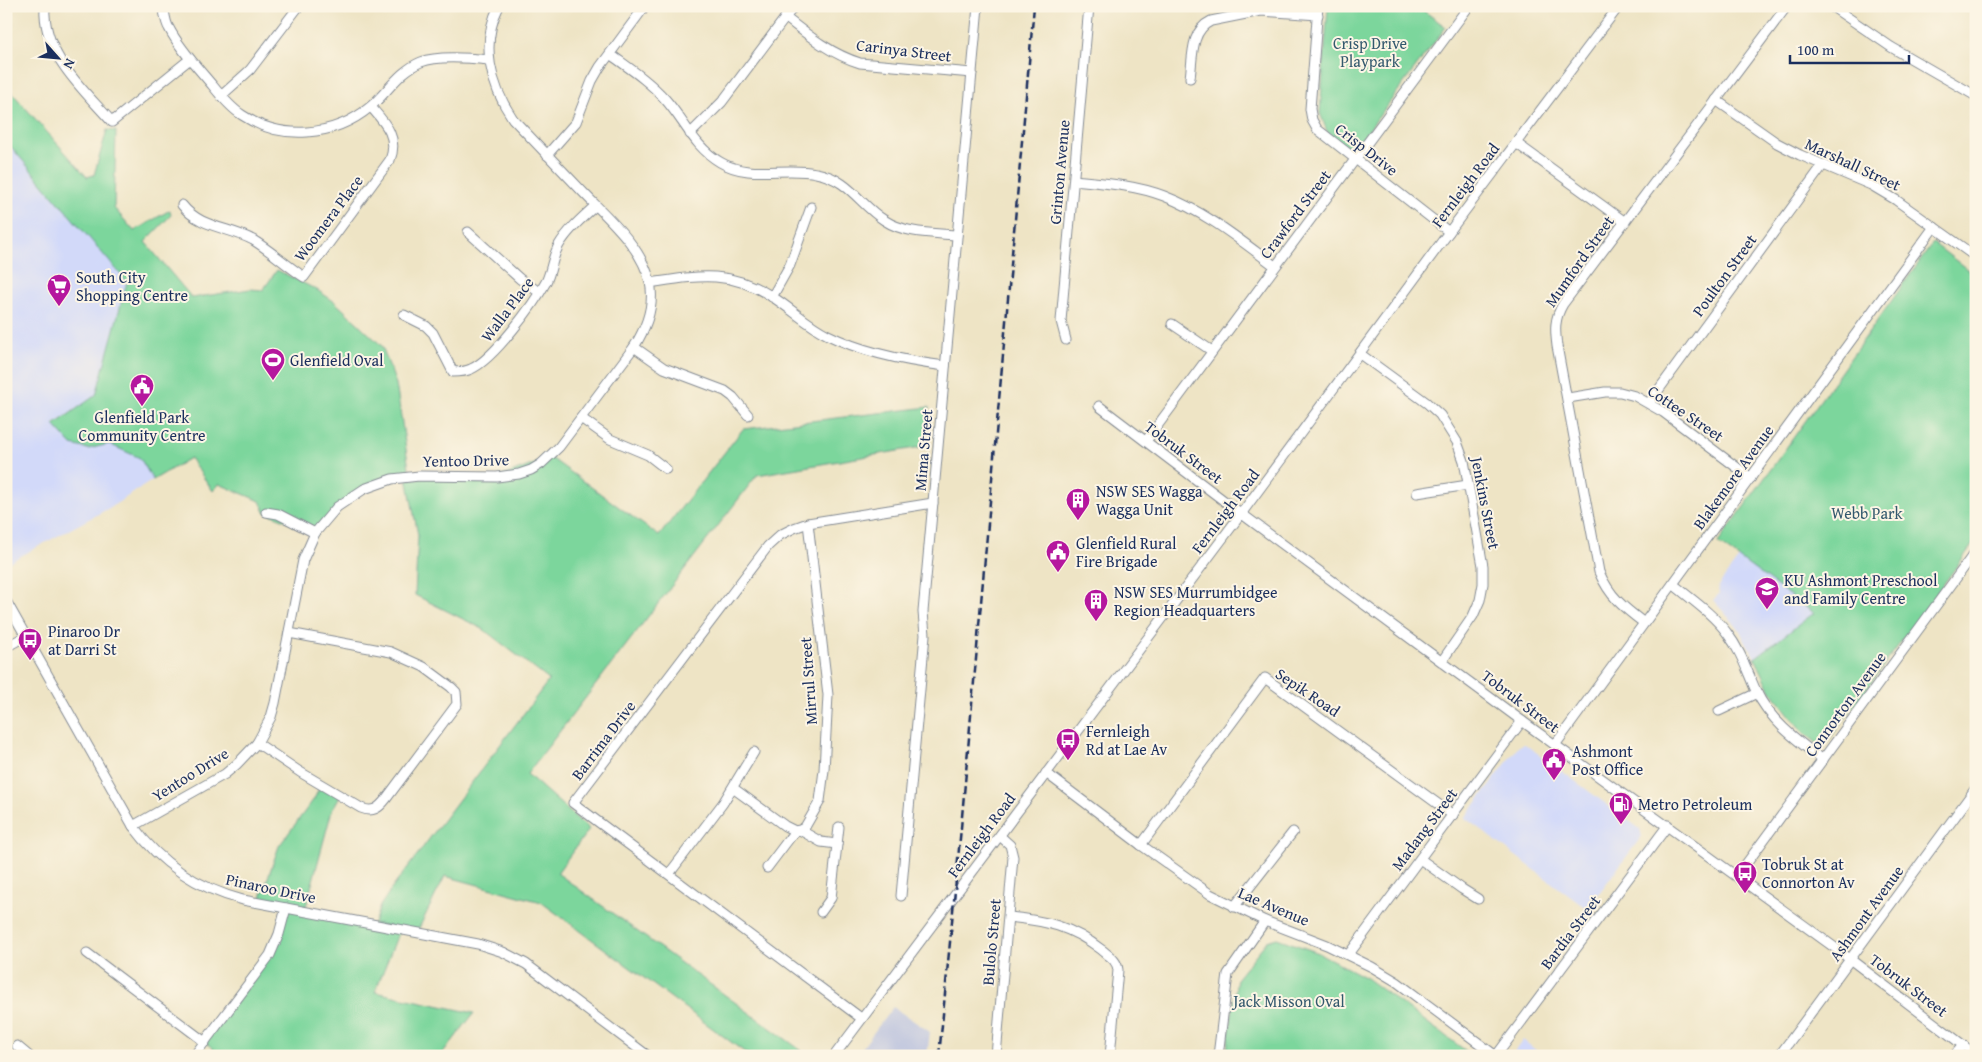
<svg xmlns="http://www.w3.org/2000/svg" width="1982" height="1062" font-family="'Gentium Book Plus',serif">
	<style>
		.built { fill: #d2d9f9 }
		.industrial { fill: #bcc3de }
		.green { fill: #7cd69c; stroke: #4c827d }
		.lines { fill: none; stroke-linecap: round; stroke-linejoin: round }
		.minor-casing { stroke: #848a92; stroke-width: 11 }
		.minor { stroke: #fff; stroke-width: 9 }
		.rail { stroke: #1b2f5e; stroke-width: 2.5; stroke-dasharray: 8 4; stroke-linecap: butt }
		.labels { text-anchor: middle; stroke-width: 4; stroke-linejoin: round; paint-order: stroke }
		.park-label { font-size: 16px; fill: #33596e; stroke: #fcf5e5 }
		.street-label { font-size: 16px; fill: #1b2f5e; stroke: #fcf5e5 }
		.poi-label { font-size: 16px; fill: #1b2f5e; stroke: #fcf5e5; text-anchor: start }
	</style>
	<rect width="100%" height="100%" fill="#fcf5e5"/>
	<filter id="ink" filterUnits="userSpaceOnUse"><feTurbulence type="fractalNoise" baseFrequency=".02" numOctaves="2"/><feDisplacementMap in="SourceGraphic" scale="10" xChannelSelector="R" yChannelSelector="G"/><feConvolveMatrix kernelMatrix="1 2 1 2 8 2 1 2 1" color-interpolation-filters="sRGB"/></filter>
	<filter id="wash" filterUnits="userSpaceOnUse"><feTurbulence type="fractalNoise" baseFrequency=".0096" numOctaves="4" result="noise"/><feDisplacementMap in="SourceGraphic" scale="20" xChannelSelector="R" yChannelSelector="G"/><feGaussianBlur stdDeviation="1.12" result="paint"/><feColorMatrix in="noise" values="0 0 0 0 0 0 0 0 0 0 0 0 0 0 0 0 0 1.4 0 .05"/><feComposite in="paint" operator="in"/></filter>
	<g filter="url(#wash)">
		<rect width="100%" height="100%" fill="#eee4c5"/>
		<g class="built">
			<polygon points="6,141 127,282 96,395 54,424 89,449 109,444 140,458 153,480 111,507 6,564"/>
			<polygon points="1739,558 1814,613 1755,658 1739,629 1713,600 1719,594 1718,586"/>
			<polygon points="1525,744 1640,829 1642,836 1587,909 1465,818 1519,746"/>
			<polygon points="1523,1040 1543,1056 1511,1056"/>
		</g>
		<polygon class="industrial" points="893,1007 930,1032 927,1056 856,1056"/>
		<g class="green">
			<polygon points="1328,6 1417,6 1446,27 1353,151 1328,134 1320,113"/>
			<polygon points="6,86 87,177 94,175 107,130 116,131 114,208 134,231 170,210 171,215 145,242 192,298 250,289 263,290 277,270 317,290 335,302 382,346 396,384 410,475 363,488 315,532 265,512 260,501 219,484 213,491 190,458 153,480 140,458 109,444 88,449 72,445 54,425 96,395 127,282 6,141"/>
			<polygon points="1933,243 1976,276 1976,540 1823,748 1802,731 1771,691 1755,658 1814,613 1718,543"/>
			<polygon points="929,407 927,446 757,475 527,774 589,829 557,873 802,1051 798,1056 750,1056 541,902 445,876 417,932 374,923 380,906 390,891 549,680 483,629 415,595 418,535 407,478 497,478 551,458 659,536 743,429"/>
			<polygon points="321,785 340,796 332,810 305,910 259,903 279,846 314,799"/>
			<polygon points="286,908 400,929 375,992 474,1013 441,1056 222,1056 205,1042 270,955"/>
			<polygon points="1277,938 1319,953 1366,978 1473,1056 1226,1056 1237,978 1267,941"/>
		</g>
	</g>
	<g filter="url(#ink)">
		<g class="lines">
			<defs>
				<g id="minor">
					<path d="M45 6C42 54 83 89 112 122L190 59"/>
					<path d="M163 6C165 13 165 22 169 28 179 48 198 68 213 86 221 96 231 108 242 115 281 141 334 137 370 107 387 93 399 71 421 62 438 55 470 58 489 60"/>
					<polyline points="1318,6 1310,109 1312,120 1317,129 1449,232"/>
					<polyline points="1831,6 1891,47 1976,96"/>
					<path d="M785 17C809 36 831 54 860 63L972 73"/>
					<path d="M610 54C629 68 649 81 665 99 684 120 694 147 720 162 750 180 784 166 816 173 849 179 859 204 884 220 905 234 933 233 957 235"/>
					<path d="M1190 78C1193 58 1190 31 1211 21L1261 11 1318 15"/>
					<polyline points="221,96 250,70 299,6"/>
					<polyline points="1716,100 1777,143 1800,155 1871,185 1896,200 1976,257"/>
					<polyline points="690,134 722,102 794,6"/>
					<polyline points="1516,143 1625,222"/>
					<polyline points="547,155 576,122 592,81 600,67 645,6"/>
					<path d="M1074 180C1104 183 1135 185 1164 196 1206 212 1240 240 1275 266"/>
					<path d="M182 205C200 228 229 227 253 240 271 251 286 265 304 277L390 160C399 137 385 123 371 107"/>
					<polyline points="468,232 520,279 539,292"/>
					<path d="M650 283C697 276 728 269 771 296 791 308 807 325 828 335 864 353 905 361 945 366"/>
					<polyline points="772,297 790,265 811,207"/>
					<path d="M404 315 426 326 433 333 453 372C459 372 465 372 471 369 494 359 534 304 546 282 552 270 552 257 559 245 568 230 582 218 595 206"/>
					<polyline points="1172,324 1212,351"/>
					<polyline points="1066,340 1061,321 1089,6"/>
					<polyline points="634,347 664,368 725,391 733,397 748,415"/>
					<polyline points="1360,354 1427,403 1440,415 1457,442 1464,461 1483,566 1483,584 1480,600 1473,616 1442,661"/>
					<polyline points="1568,398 1605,392 1620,392 1635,396 1663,412 1751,478"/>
					<polyline points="1649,403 1823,165"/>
					<polyline points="1099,406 1227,503 1522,721 1838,950 1976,1055"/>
					<polyline points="581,418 610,439 648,455 666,469"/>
					<polyline points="1146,441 1469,6"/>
					<polyline points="1417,493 1468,485"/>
					<polyline points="266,512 278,514 315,533"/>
					<path d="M1673 584C1691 599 1713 614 1727 633 1741 651 1747 671 1756 691 1770 721 1798 741 1823 760"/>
					<path d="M6 601 133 826C161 864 197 888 243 900L478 944 503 952 526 964 648 1056"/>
					<path d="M1644 623C1623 607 1610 597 1599 572L1557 346C1555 330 1554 319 1563 304L1787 6"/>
					<polyline points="6,647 26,636"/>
					<polyline points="1719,711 1757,693"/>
					<path d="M257 743 300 772 361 808C373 813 379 808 386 799L457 704 456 692 451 687 424 667 391 652 289 633"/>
					<polyline points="1555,745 1934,227"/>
					<polyline points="1046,773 1141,845 1210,894 1265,921 1327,945 1372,967 1397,982 1496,1056"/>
					<polyline points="733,788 785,826 795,831 800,830 805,827 820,801 824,770 828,695 808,523"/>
					<path d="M133 826 225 774 237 764 257 743 271 717 275 703 303 560 315 533 337 507 364 489 392 479 419 476 497 477 519 474 531 470 541 464 559 447 634 347C646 328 655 305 650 282 641 244 604 215 579 188 557 165 535 142 513 119 490 85 480 44 499 6"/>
					<polyline points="800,830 821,842 837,844"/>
					<polyline points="1141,845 1265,678 1453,815"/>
					<polyline points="1420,859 1462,889 1478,899"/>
					<polyline points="767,868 795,831"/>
					<polyline points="669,874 723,803 754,752"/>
					<polyline points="1738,875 1976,551"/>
					<polyline points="901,896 925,635 923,612 978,6"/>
					<polyline points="1234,907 1293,832"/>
					<polyline points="821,912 831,898 839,827"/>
					<path d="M1009 917C1047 921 1071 926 1102 950 1109 956 1117 960 1118 970L1110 1056"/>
					<polyline points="87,953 205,1042"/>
					<polyline points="1349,954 1522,721"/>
					<polyline points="861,1018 573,803 768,546 780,535 794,528 808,523 933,503"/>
					<polyline points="17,1046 29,1056"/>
					<polyline points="194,1056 270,955 279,934 286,908"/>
					<polyline points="834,1056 1241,514 1449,232 1619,6"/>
					<polyline points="996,1056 1013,857 1010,845 1000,836"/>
					<polyline points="1218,1056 1228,974 1265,921"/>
					<polyline points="1496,1056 1668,825"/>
					<polyline points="1779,1056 1976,788"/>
					<polyline points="1954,1056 1963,1045"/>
				</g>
			</defs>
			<use href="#minor" class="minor-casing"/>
			<use href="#minor" class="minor"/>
			<polyline class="rail" points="939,1056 961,828 1034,6"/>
		</g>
	</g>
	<defs>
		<symbol id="supermarket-pin" viewBox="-11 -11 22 30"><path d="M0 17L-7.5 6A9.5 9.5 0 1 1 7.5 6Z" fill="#b5179e" stroke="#fcf5e5"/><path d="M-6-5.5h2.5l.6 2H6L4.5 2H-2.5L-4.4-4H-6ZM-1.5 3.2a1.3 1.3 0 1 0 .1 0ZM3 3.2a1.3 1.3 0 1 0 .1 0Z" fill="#fff"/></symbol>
		<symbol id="stadium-pin" viewBox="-11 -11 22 30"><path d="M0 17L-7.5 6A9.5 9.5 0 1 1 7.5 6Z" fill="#b5179e" stroke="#fcf5e5"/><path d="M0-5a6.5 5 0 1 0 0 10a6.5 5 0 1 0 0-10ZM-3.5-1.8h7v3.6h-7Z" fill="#fff"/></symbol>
		<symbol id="civic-pin" viewBox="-11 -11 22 30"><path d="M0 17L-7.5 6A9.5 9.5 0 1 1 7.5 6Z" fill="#b5179e" stroke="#fcf5e5"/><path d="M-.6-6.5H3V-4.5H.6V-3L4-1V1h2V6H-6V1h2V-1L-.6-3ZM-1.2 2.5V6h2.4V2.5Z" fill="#fff"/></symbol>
		<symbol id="building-pin" viewBox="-11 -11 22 30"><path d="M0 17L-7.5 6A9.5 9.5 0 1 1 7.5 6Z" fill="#b5179e" stroke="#fcf5e5"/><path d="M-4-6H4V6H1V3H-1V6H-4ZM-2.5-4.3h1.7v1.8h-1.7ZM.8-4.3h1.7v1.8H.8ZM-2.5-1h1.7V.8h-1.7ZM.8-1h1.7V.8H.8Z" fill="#fff"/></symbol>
		<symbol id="school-pin" viewBox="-11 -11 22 30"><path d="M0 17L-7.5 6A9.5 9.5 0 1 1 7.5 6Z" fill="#b5179e" stroke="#fcf5e5"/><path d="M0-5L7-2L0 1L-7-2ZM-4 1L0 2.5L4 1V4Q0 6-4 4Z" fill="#fff"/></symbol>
		<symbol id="bus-pin" viewBox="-11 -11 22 30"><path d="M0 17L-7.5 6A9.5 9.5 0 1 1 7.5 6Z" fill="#b5179e" stroke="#fcf5e5"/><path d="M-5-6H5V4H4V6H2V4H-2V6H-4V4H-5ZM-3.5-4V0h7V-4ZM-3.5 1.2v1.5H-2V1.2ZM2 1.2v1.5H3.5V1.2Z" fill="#fff"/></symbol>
		<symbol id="fuel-pin" viewBox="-11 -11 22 30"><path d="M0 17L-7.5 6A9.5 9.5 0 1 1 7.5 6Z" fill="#b5179e" stroke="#fcf5e5"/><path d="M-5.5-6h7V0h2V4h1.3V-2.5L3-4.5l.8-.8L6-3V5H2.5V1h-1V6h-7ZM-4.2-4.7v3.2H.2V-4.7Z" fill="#fff"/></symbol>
	</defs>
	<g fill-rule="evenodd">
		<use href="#supermarket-pin" x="45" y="272" width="28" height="38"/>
		<use href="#stadium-pin" x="259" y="346" width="28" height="38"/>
		<use href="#civic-pin" x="128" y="372" width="28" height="38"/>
		<use href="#building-pin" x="1064" y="486" width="28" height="38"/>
		<use href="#civic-pin" x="1044" y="538" width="28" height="38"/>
		<use href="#school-pin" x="1753" y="575" width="28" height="38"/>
		<use href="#building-pin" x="1082" y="587" width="28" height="38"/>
		<use href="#bus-pin" x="16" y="626" width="28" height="38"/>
		<use href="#bus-pin" x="1054" y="726" width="28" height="38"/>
		<use href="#civic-pin" x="1540" y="746" width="28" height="38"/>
		<use href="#fuel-pin" x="1607" y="790" width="28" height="38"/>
		<use href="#bus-pin" x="1731" y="859" width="28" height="38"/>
	</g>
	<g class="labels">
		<g class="park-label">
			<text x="1370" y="49">Crisp Drive<tspan x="1370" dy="18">Playpark</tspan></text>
			<text x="1867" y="519">Webb Park</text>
			<text x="1289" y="1007">Jack Misson Oval</text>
		</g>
		<g class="street-label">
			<text transform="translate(904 50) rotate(7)" y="6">Carinya Street</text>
			<text transform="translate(1367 149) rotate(38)" y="6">Crisp Drive</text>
			<text transform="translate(1853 164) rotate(25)" y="6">Marshall Street</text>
			<text transform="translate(1059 172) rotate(-85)" y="6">Grinton Avenue</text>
			<text transform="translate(1465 185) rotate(-53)" y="6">Fernleigh Road</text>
			<text transform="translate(1295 214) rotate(-53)" y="6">Crawford Street</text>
			<text transform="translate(328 218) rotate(-53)" y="6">Woomera Place</text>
			<text transform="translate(1579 261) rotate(-55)" y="6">Mumford Street</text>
			<text transform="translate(1724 275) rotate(-54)" y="6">Poulton Street</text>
			<text transform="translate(507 309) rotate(-53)" y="6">Walla Place</text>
			<text transform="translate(1686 413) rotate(34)" y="6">Cottee Street</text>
			<text transform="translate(923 450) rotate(-85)" y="6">Mima Street</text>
			<text transform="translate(1184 452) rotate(37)" y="6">Tobruk Street</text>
			<text transform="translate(466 460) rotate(-1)" y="6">Yentoo Drive</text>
			<text transform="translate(1733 477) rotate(-54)" y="6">Blakemore Avenue</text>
			<text transform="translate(1486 503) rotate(79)" y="6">Jenkins Street</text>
			<text transform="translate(1225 511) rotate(-53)" y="6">Fernleigh Road</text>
			<text transform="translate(808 681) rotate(-94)" y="6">Mirrul Street</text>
			<text transform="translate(1308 692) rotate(34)" y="6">Sepik Road</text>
			<text transform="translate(1521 701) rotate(37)" y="6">Tobruk Street</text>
			<text transform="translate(1845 704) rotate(-54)" y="6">Connorton Avenue</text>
			<text transform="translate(603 740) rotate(-53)" y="6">Barrima Drive</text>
			<text transform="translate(190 774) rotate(-32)" y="6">Yentoo Drive</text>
			<text transform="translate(1424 829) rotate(-53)" y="6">Madang Street</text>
			<text transform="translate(981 835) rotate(-53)" y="6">Fernleigh Road</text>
			<text transform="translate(271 888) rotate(12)" y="6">Pinaroo Drive</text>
			<text transform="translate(1274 906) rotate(23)" y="6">Lae Avenue</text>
			<text transform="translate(1866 913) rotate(-54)" y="6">Ashmont Avenue</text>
			<text transform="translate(1570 932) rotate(-53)" y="6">Bardia Street</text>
			<text transform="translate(991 942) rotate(-85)" y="6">Bulolo Street</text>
			<text transform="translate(1909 985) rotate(37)" y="6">Tobruk Street</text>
		</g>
		<g class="poi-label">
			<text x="76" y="283">South City<tspan x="76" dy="18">Shopping Centre</tspan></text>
			<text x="290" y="366">Glenfield Oval</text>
			<text x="142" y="423" text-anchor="middle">Glenfield Park<tspan x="142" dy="18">Community Centre</tspan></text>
			<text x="1096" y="497">NSW SES Wagga<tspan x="1096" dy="18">Wagga Unit</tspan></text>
			<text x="1076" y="549">Glenfield Rural<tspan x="1076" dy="18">Fire Brigade</tspan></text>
			<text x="1784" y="586">KU Ashmont Preschool<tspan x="1784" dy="18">and Family Centre</tspan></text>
			<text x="1114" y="598">NSW SES Murrumbidgee<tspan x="1114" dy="18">Region Headquarters</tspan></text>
			<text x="48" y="637">Pinaroo Dr<tspan x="48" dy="18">at Darri St</tspan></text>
			<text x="1086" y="737">Fernleigh<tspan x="1086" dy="18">Rd at Lae Av</tspan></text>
			<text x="1572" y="757">Ashmont<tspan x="1572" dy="18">Post Office</tspan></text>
			<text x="1638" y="810">Metro Petroleum</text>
			<text x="1762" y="870">Tobruk St at<tspan x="1762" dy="18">Connorton Av</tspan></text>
		</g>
	</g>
	<rect width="1982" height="1062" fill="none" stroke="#fcf5e5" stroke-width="25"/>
	<g transform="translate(58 58) rotate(117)" stroke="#fcf5e5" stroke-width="4" paint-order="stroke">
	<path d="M0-4L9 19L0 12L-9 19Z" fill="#1b2f5e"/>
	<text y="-8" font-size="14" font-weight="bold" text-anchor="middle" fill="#1b2f5e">N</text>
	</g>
	<path d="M1790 55v8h119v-8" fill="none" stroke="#1b2f5e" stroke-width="2.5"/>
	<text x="1797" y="55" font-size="15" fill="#1b2f5e" stroke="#fcf5e5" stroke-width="4" paint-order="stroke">100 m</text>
</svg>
